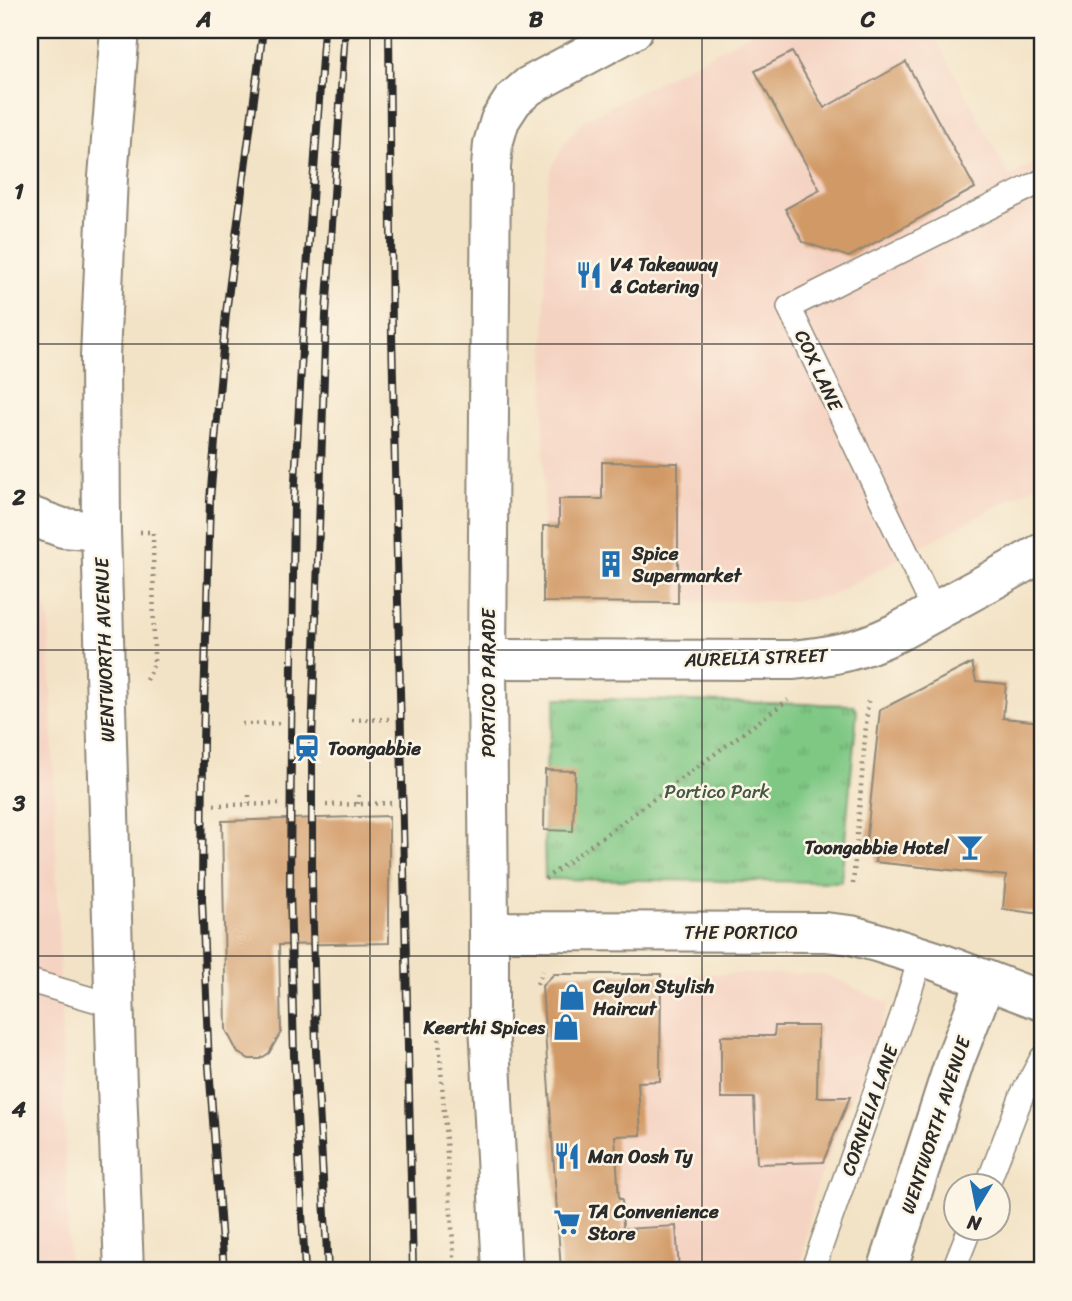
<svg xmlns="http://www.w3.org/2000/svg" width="1072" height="1301" font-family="Sriracha,sans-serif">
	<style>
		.built { fill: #f5d3c2 }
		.park { fill: url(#park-tufts); stroke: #557a58; stroke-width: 2 }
		.building { fill: #d19965 }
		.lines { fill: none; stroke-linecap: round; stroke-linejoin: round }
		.lane-casing { stroke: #8f8778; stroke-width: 26 }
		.street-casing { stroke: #8f8778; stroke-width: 42 }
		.secondary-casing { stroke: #8f8778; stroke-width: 42 }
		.path { stroke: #8f8778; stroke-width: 4.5; stroke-dasharray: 2 5; stroke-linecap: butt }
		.lane { stroke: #fff; stroke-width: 23 }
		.street { stroke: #fff; stroke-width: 38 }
		.secondary { stroke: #fff; stroke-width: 38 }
		.rail-casing { stroke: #2b2b2b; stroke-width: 8 }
		.rail { stroke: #fcf5e5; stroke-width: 5; stroke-dasharray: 16; stroke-linecap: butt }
		.grid { fill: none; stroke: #2b2b2b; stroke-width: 2; stroke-opacity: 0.55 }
		.labels { text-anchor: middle; stroke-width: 5; stroke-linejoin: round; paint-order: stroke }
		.poi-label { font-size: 19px; font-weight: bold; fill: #2b2b2b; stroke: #fcf5e5; text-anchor: start }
		.street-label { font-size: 19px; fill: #2b2b2b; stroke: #fcf5e5 }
		.park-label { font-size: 19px; fill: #445a46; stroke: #fcf5e5 }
		.neatline { fill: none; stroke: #2b2b2b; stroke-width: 2.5 }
		.grid-label { font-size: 23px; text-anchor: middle; font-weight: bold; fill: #2b2b2b }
	</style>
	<defs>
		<pattern id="park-tufts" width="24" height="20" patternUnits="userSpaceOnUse" patternTransform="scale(1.75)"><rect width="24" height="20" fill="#7fc884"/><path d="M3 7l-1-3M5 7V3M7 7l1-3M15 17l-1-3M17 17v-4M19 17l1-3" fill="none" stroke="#68a36c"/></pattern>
	</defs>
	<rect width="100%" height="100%" fill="#fcf5e5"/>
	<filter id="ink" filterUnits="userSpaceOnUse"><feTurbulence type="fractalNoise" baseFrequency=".0143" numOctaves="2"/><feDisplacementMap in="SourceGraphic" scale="14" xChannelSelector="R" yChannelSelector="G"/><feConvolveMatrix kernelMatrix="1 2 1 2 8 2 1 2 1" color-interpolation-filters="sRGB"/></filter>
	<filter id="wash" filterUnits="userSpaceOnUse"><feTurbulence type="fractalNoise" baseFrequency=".00686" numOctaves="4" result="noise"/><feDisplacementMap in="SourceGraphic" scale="28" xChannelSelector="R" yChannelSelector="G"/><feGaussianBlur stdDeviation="1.57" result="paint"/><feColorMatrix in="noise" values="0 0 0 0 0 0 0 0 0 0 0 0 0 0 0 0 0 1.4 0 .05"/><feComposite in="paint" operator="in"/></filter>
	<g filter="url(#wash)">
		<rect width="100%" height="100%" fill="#f3e3c6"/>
		<g class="built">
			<polygon points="757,30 931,30 1010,176 1042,159 1042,482 828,597 791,601 543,602 546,192 551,169 564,144 583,121"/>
			<polygon points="30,585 40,596 49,617 69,1271 30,1271 30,1182 34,1167 30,1162"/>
			<polygon points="554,974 825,974 889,1004 814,1193 800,1271 561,1271 542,986"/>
		</g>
		<polygon class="park" points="557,698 853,705 857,712 841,882 545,879 544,830 545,770"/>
		<g id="blocks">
			<g class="building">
				<polygon points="792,52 824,108 906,62 975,188 849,257 803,242 785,209 820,190 755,71"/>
				<polygon points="602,462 678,463 678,603 543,602 543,526 559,526 559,499 602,499"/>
				<polygon points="972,663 976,681 1006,684 1003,718 1042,722 1042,914 1003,909 1006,876 875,862 877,846 866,845 880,710"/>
				<polygon points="545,770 575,771 573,831 544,830"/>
				<polygon points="389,816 389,943 279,945 281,1032 269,1053 260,1059 249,1059 238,1053 226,1030 222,821"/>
				<polygon points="554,974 661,974 660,1081 638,1082 641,1135 615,1136 619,1199 622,1199 623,1229 676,1226 679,1271 561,1271 542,986"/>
				<polygon points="775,1026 818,1026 817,1097 850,1097 823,1162 757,1164 754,1098 721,1098 721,1036 774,1036"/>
			</g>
		</g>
	</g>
	<g filter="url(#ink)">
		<use href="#blocks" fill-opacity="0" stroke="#8f8778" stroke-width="2"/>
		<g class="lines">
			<defs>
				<g id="lane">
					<polyline points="935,612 789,307 1042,181"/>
					<polyline points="30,981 115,1006"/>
					<polyline points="987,1186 1022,1095 1042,1058"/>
					<polyline points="815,1263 904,1010 921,956"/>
					<polyline points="953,1271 970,1228"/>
				</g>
				<g id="street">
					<path d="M487 659 792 660C833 656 859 651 896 633L1042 553"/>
					<polyline points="489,931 489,1024 502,1271"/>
				</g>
				<g id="secondary">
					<polyline points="120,30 108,177 100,357 101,531 116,1059 124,1271"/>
					<polyline points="633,30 529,86 513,100 500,120 493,144 491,167 487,659 489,931 825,932 851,935 876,942 933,960 1042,1001"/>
					<polyline points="30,516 63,528 101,531"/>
					<polyline points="887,1271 955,1060 986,980"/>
				</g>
			</defs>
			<use href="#lane" class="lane-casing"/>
			<use href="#street" class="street-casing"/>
			<use href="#secondary" class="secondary-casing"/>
			<g class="path">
				<polyline points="140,532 153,532 154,664 146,680"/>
				<polyline points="352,720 392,719"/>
				<polyline points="242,724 284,723"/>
				<polyline points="249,804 249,793"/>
				<polyline points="358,804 359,793"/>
				<polyline points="214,805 284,804"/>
				<polyline points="326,805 395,803"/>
				<polyline points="545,879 788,700"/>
				<polyline points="853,884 868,701"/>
				<polyline points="537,984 543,971"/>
				<polyline points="438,1025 455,1271"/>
			</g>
			<use href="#lane" class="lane"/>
			<use href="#street" class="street"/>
			<use href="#secondary" class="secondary"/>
			<defs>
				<g id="rail">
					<polyline points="389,30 392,334 413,1271"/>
					<polyline points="224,1271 209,1066 202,900 203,741 210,500 226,313 263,30"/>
					<polyline points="305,1271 294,1056 290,889 291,740 294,500 304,312 324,30"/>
					<polyline points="328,1271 316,1051 312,884 312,740 326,315 345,30"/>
				</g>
			</defs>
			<use href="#rail" class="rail-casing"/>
			<use href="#rail" class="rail"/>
		</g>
	</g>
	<path class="grid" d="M370 30V1271M702 30V1271M30 344H1042M30 650H1042M30 956H1042"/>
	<defs>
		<symbol id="restaurant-bare" viewBox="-9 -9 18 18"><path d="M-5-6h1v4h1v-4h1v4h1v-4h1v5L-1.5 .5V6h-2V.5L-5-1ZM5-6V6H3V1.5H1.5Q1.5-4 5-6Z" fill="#1f6fb2" stroke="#fcf5e5" stroke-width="2.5" paint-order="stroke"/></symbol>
		<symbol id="building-bare" viewBox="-9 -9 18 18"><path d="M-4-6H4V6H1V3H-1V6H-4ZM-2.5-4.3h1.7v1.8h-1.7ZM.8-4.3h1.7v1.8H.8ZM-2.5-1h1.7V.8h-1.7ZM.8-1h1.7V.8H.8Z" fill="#1f6fb2" stroke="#fcf5e5" stroke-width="2.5" paint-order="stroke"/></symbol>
		<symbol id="station-bare" viewBox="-9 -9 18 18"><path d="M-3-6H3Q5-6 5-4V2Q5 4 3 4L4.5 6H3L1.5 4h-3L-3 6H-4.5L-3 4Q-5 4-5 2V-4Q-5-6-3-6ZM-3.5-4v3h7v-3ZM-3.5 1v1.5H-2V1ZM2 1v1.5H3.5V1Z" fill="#1f6fb2" stroke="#fcf5e5" stroke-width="2.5" paint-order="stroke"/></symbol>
		<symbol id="bar-bare" viewBox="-9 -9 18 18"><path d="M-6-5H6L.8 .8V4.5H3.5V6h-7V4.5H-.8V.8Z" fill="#1f6fb2" stroke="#fcf5e5" stroke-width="2.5" paint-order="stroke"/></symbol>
		<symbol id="shop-bare" viewBox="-9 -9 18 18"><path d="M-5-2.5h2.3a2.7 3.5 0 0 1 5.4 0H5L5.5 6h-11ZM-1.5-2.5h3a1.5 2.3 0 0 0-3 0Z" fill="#1f6fb2" stroke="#fcf5e5" stroke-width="2.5" paint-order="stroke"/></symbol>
		<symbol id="supermarket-bare" viewBox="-9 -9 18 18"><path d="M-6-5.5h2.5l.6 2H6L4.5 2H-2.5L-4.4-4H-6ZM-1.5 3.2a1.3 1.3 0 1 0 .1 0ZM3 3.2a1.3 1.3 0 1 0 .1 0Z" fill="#1f6fb2" stroke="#fcf5e5" stroke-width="2.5" paint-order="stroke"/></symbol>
	</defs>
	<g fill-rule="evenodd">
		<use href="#restaurant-bare" x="570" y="256" width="38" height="38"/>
		<use href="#building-bare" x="592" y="545" width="38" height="38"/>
		<use href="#station-bare" x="288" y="729" width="38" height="38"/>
		<use href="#bar-bare" x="951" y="828" width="38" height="38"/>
		<use href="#shop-bare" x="553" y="978" width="38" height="38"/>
		<use href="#shop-bare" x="547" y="1008" width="38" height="38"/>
		<use href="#restaurant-bare" x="548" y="1137" width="38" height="38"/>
		<use href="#supermarket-bare" x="548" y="1203" width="38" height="38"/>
	</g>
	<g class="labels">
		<g class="poi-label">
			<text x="610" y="271">V4 Takeaway<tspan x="610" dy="22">&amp; Catering</tspan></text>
			<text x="632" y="560">Spice<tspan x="632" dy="22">Supermarket</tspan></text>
			<text x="328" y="755">Toongabbie</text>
			<text x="949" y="854" text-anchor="end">Toongabbie Hotel</text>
			<text x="593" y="993">Ceylon Stylish<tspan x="593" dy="22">Haircut</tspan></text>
			<text x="545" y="1034" text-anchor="end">Keerthi Spices</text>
			<text x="588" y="1163">Man Oosh Ty</text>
			<text x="588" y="1218">TA Convenience<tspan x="588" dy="22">Store</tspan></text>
		</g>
		<g class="street-label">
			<text transform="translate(819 370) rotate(65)" y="7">COX LANE</text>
			<text transform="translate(104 650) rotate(-92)" y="7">WENTWORTH AVENUE</text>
			<text transform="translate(756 657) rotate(-2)" y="7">AURELIA STREET</text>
			<text transform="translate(488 683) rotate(-90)" y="7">PORTICO PARADE</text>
			<text x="741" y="939">THE PORTICO</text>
			<text transform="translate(869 1110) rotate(-71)" y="7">CORNELIA LANE</text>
			<text transform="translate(935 1125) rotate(-72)" y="7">WENTWORTH AVENUE</text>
		</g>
		<g class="park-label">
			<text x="717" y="798">Portico Park</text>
		</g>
	</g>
	<rect width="1072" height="1301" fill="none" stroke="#fcf5e5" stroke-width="77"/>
	<g transform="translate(977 1207) rotate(190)"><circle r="33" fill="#fcf5e5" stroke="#a8a49b" stroke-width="2"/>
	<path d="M0-5L12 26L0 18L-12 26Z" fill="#1f6fb2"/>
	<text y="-10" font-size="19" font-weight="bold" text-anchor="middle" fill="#2b2b2b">N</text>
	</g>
	<rect x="38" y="38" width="996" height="1224" class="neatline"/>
	<g class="grid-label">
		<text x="204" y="27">A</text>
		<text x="536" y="27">B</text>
		<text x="868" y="27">C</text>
		<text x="19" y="199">1</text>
		<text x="19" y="505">2</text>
		<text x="19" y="811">3</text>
		<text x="19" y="1117">4</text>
	</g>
</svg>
